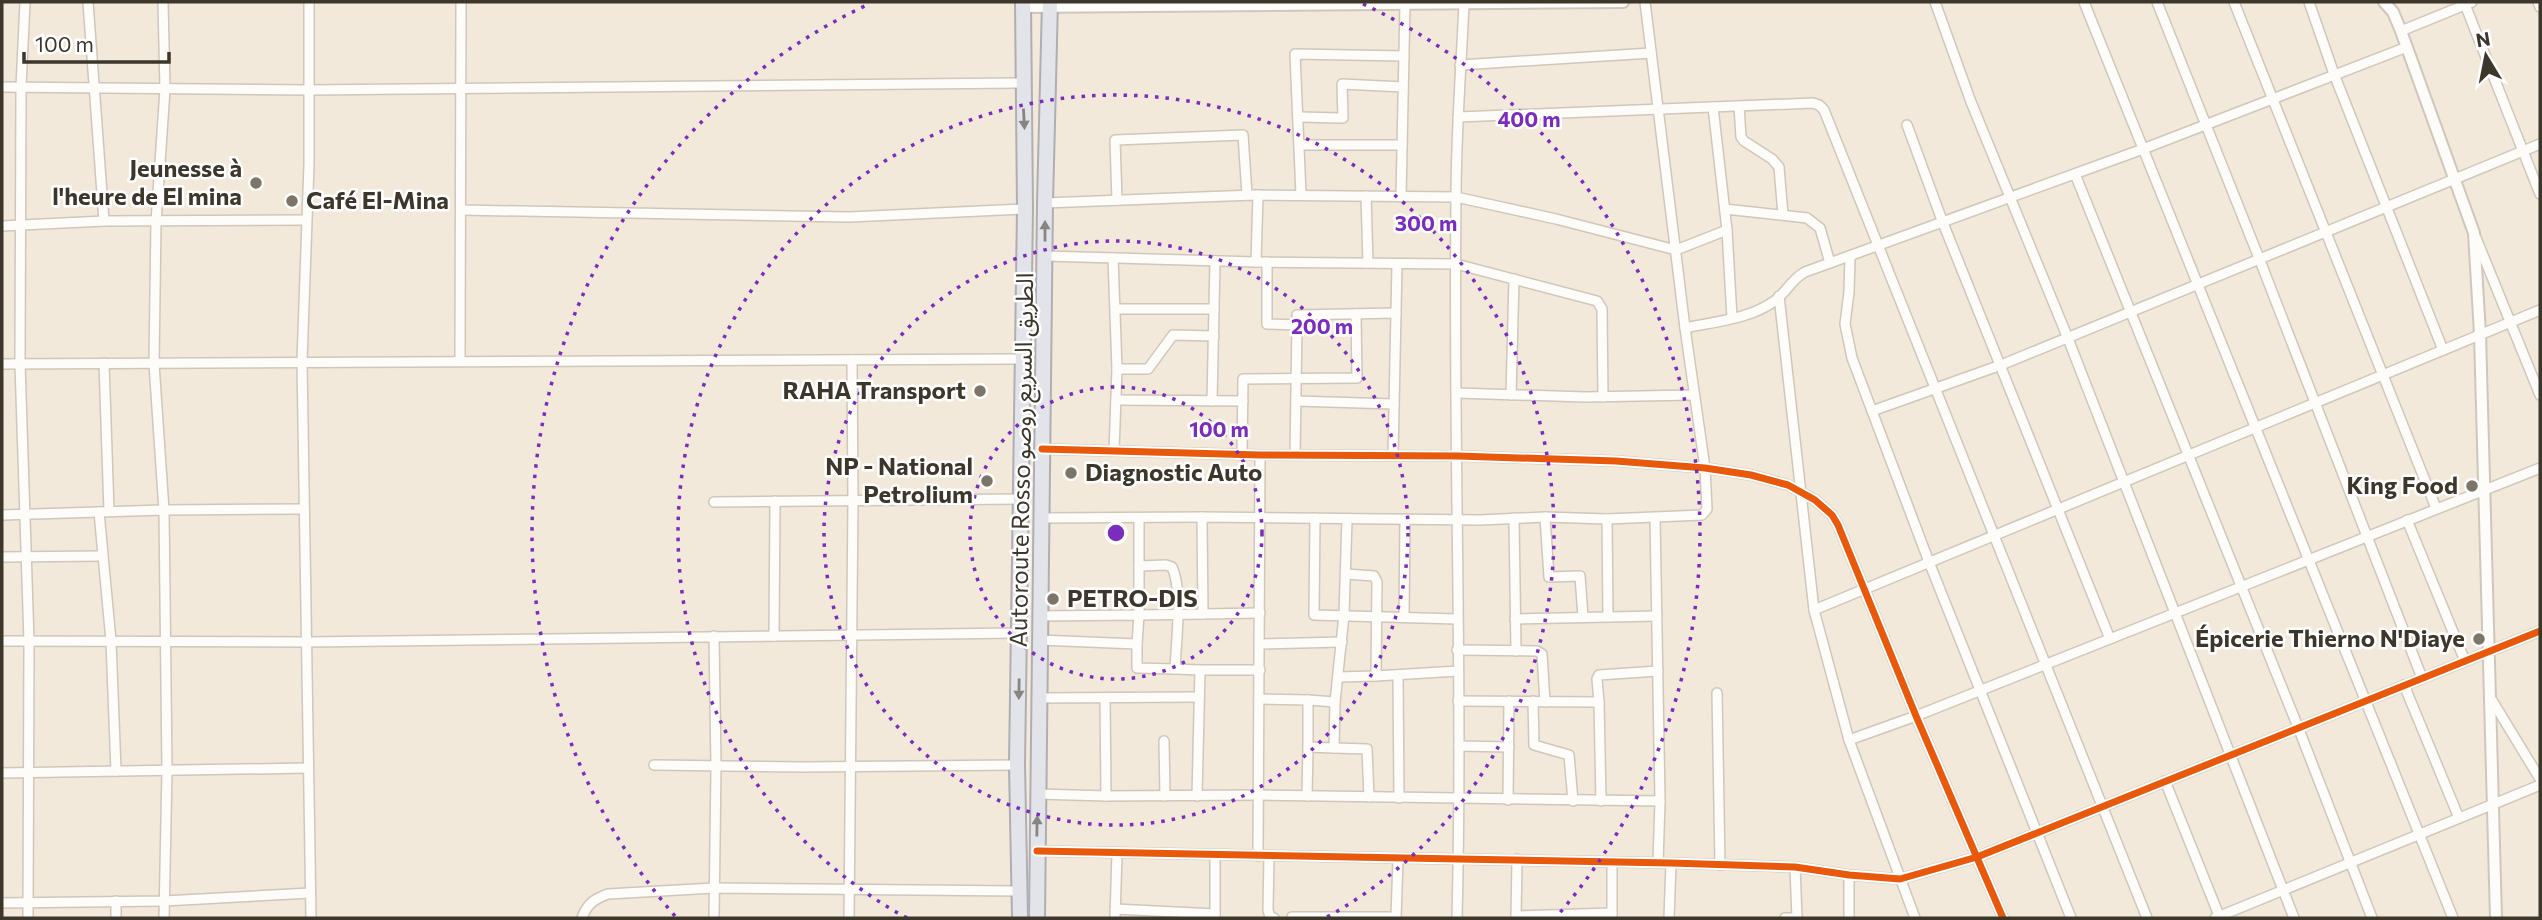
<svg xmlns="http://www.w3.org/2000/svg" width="2542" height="920" font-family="Commissioner,'Noto Sans Arabic',sans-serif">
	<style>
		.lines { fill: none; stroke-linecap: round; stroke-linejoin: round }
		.minor-casing { stroke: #cfc7bc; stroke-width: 12 }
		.tertiary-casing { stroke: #cfc7bc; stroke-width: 14 }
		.trunk-casing { stroke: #afaeb2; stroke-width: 18 }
		.minor { stroke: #fdfcf9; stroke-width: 9 }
		.tertiary { stroke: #fdfcf9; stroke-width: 10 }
		.trunk { stroke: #e2e4ea; stroke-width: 14 }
		.cycleway-casing { stroke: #fff; stroke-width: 11 }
		.cycleway { stroke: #e8590c; stroke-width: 7 }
		.oneway { fill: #878481 }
		.ring { fill: none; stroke: #7b2cbf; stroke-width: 3.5; stroke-dasharray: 3.5 7 }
		.poi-dot { fill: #7c7568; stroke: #fff; stroke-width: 2.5 }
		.labels { text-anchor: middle; stroke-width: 5; stroke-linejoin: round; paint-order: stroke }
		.poi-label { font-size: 24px; font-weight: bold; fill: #3d362b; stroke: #fff; text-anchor: end }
		.street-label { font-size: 24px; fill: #3d362b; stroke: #fff }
		.centre { fill: #7b2cbf; stroke: #fff; stroke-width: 3.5 }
		.ring-label { font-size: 21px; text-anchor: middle; font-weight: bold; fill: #7b2cbf; stroke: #fff; stroke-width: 5; stroke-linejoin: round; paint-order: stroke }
	</style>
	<rect width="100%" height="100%" fill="#f2e9da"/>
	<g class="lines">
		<defs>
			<g id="minor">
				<polyline points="25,2 21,87 20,364 29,641 28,918"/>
				<polyline points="88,2 104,221"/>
				<polyline points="163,2 165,89 156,222 154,364 164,510 167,770 164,918"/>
				<polyline points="309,2 309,164 302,361 311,918"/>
				<polyline points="1935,2 1971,102 2067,336 2294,918"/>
				<polyline points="2084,2 2453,918"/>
				<polyline points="2157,2 2259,258 2422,678"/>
				<polyline points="2234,2 2436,508"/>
				<polyline points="2309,2 2334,74 2443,350"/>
				<polyline points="2464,2 2540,194"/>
				<polyline points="2538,2 2540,7"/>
				<polyline points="2401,31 2472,2"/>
				<polyline points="1460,65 1651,53"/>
				<polyline points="2,87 309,90 1023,83"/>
				<polyline points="1739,106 1741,137 1744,141 1772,159 1779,167 1783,215"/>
				<polyline points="1713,107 1727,230 1732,318"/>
				<polyline points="1298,117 1343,118 1342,84 1403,87"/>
				<polyline points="1458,117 1813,103 1819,105 1824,110 2147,918"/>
				<polyline points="1907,125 1943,223 2110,639"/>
				<polyline points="1299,145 1402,145"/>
				<polyline points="2075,174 2298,727 2372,918"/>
				<polyline points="1301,195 1295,54 1404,56"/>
				<polyline points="1366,196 1368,263"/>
				<polyline points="1401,197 1405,4"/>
				<polyline points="1117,200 1115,140 1243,135 1247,195"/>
				<polyline points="1045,203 1253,195 1456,197 1556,219 1676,250 1727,230"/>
				<polyline points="1725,209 1807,218 1820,228 1830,263"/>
				<polyline points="461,210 849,217 1025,209"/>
				<polyline points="2,226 104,221 306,220"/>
				<polyline points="2476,238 2540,395"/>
				<polyline points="1045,256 1256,262 1456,264 1597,301 1602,309 1603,397"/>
				<polyline points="1850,256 1849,292 1845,324 1852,358 1929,562 2071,918"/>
				<polyline points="1113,258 1117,369"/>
				<polyline points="1256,262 1258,195"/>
				<polyline points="1267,262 1267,324 1297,325 1297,315 1396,313"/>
				<polyline points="1779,296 1814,610 1849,740 1916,716 2540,468"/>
				<polyline points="1116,309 1214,309"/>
				<path d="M1685 328C1713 322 1749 319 1773 302 1786 294 1791 279 1805 272L2143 149 2407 47"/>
				<polyline points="460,361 461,2"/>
				<polyline points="104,363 109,511"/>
				<polyline points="2,364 1022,359"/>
				<polyline points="1457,393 1585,397 1694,395"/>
				<polyline points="1511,395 1514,279"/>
				<polyline points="1116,400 1243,401"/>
				<polyline points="1212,401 1215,261"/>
				<polyline points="1296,401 1394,404"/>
				<polyline points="1872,411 2001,365 2540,144"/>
				<polyline points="1042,449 1260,455 1458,456 1616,461 1705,468 1751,475 1788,485 1815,500 1832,515 1838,525 1916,716 2003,918"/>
				<polyline points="1114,451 1117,369 1148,369 1173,335 1214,336"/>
				<polyline points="1242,454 1243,379 1357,378 1356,314"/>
				<polyline points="1295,455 1297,325"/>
				<polyline points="1393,455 1397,264"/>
				<polyline points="714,502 1021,499"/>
				<polyline points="99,512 111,641 116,771"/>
				<polyline points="2,515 164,510 304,509"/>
				<polyline points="1545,517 1549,577 1580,576 1583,617"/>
				<polyline points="1041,518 1202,517"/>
				<polyline points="1139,518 1139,615 1203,614"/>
				<polyline points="1315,518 1314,615 1457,619"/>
				<polyline points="1514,518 1516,651"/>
				<polyline points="1655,518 1660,801 1658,863"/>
				<polyline points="1607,519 1608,617"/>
				<polyline points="2407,520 2465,661"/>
				<polyline points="2,557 103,556"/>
				<path d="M1139 566 1166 565 1172 567C1183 591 1176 642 1175 669L1200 670"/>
				<polyline points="1346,574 1374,576 1377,582 1376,676 1458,671"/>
				<polyline points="1814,610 2540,310"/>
				<polyline points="1260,613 1203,614 1202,517 1480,520 1545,517 1607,519 1702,515 1707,509 1705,468 1685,328 1645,2"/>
				<polyline points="1404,616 1405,519"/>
				<polyline points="1515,619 1657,616"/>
				<polyline points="714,636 716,766 714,918"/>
				<polyline points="774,636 775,501"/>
				<polyline points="1039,640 1137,644 1139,615 1040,616"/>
				<polyline points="2,641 306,642 1020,633"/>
				<polyline points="1137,644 1137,668 1175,669"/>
				<polyline points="1260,644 1342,642"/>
				<polyline points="1457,650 1537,651 1542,654 1545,702"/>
				<polyline points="1398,675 1399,798"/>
				<polyline points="1338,677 1376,676"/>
				<polyline points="2404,685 2459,818"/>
				<polyline points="1717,693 1720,865"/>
				<polyline points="2490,697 2540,779"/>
				<polyline points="1039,698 1199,697"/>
				<polyline points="1105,698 1106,796"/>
				<polyline points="1261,699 1308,700"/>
				<polyline points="1458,701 1599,702 1601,801"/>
				<polyline points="1533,701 1534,745 1569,755 1573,801"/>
				<polyline points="1599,702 1597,679 1599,675 1658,671"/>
				<polyline points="1849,740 1915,918"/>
				<polyline points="1164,741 1165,796"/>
				<polyline points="1459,746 1509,747"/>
				<polyline points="1308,747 1308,700 1335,702"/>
				<polyline points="1334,748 1367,749 1369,797"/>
				<polyline points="654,765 803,767 1017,765"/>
				<polyline points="2,773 308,768"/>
				<polyline points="2165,781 2220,918"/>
				<polyline points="1038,794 1106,796 1259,795 1660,801"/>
				<polyline points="1197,796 1200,670 1260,670"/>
				<polyline points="1307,796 1308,747 1334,748 1335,702 1344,615 1347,519"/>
				<polyline points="1508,800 1509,701"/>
				<polyline points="1037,851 1671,863 1795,867 1849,875 1900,879 1977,857 2540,631"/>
				<polyline points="1258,856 1260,455"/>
				<polyline points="1269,856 1268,910 1270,917 1274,918"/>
				<polyline points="1612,862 1612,916"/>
				<polyline points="1795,867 1797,918"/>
				<polyline points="1849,875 1849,918"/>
				<polyline points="2,903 164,901 310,893"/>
				<polyline points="1115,909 1215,914"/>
				<polyline points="1516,916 1612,913"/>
				<polyline points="1215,917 1215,856"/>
				<polyline points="1292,917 1396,917"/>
				<polyline points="116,918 116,901"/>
				<path d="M582 918C587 904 594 899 608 894L714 888 1019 891"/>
				<polyline points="849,918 853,501 852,360"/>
				<polyline points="1115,918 1117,853"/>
				<polyline points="1396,918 1398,859"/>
				<path d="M1457 918C1463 679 1453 439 1456 199 1456 134 1461 69 1464 4"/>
				<polyline points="1516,918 1517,859"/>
				<polyline points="1669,918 1671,863"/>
				<polyline points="1785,918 1797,918"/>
				<polyline points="2215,918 2540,785"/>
			</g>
			<g id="tertiary">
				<polyline points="2384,2 2393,12 2401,31 2474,233 2480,334 2496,918"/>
				<polyline points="1023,7 1623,2"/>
			</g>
			<g id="trunk">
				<polyline points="1020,918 1017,765 1025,209 1023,2"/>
				<polyline points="1037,918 1045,203 1050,2"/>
			</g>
		</defs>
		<use href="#minor" class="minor-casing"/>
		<use href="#tertiary" class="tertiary-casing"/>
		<use href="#trunk" class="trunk-casing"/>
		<use href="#minor" class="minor"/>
		<use href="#tertiary" class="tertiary"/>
		<use href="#trunk" class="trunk"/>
		<defs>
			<g id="cycleway">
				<polyline points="1042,449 1260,455 1458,456 1616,461 1705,468 1751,475 1788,485 1815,500 1832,515 1838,525 1916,716 2003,918"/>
				<polyline points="1037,851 1671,863 1795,867 1849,875 1900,879 1977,857 2540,631"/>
			</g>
		</defs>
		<use href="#cycleway" class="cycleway-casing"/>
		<use href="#cycleway" class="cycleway"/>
	</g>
	<defs><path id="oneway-solid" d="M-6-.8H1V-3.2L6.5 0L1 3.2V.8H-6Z" transform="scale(1.75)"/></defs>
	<g class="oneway">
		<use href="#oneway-solid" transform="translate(1024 119) rotate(87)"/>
		<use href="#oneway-solid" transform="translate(1045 231) rotate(-90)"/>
		<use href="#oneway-solid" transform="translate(1019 689) rotate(91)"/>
		<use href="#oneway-solid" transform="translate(1037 826) rotate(-89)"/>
	</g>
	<g class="ring">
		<circle cx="1116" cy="533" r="146"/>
		<circle cx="1116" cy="533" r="292"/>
		<path d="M907 918A438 438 0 1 1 1325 918"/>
		<path d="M675 916A584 584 0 0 1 869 4M1363 4A584 584 0 0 1 1557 916"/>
	</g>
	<g class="poi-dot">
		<circle cx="256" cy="183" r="7"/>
		<circle cx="292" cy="201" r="7"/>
		<circle cx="980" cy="391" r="7"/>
		<circle cx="1071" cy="473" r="7"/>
		<circle cx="987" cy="481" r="7"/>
		<circle cx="2472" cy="486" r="7"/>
		<circle cx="1053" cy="599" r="7"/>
		<circle cx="2479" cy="639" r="7"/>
	</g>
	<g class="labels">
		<g class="poi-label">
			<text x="242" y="177">Jeunesse à<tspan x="242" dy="28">l'heure de El mina</tspan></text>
			<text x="306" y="209" text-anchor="start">Café El-Mina</text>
			<text x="966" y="399">RAHA Transport</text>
			<text x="973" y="475">NP - National<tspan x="973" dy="28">Petrolium</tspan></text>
			<text x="1085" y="481" text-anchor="start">Diagnostic Auto</text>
			<text x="2458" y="494">King Food</text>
			<text x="1067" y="607" text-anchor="start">PETRO-DIS</text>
			<text x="2465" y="647">Épicerie Thierno N'Diaye</text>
		</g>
		<g class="street-label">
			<text transform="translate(1022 460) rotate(-89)" y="8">Autoroute Rosso الطريق السريع روصو</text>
		</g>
	</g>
	<circle cx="1116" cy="533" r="10" class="centre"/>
	<g class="ring-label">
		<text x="1529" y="127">400 m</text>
		<text x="1426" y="231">300 m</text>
		<text x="1322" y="334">200 m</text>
		<text x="1219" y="437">100 m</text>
	</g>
	<rect width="2542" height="920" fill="none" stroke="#3d362b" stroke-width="7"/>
	<g transform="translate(2486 56) rotate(350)" stroke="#ffffff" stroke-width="5" paint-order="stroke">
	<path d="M0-5L12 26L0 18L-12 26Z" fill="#3d362b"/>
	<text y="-10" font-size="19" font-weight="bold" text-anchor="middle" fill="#3d362b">N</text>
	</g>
	<path d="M24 52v10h145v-10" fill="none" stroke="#3d362b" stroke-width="3.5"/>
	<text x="35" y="52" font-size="21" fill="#3d362b" stroke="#ffffff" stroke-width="5" paint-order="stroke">100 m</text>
</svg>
